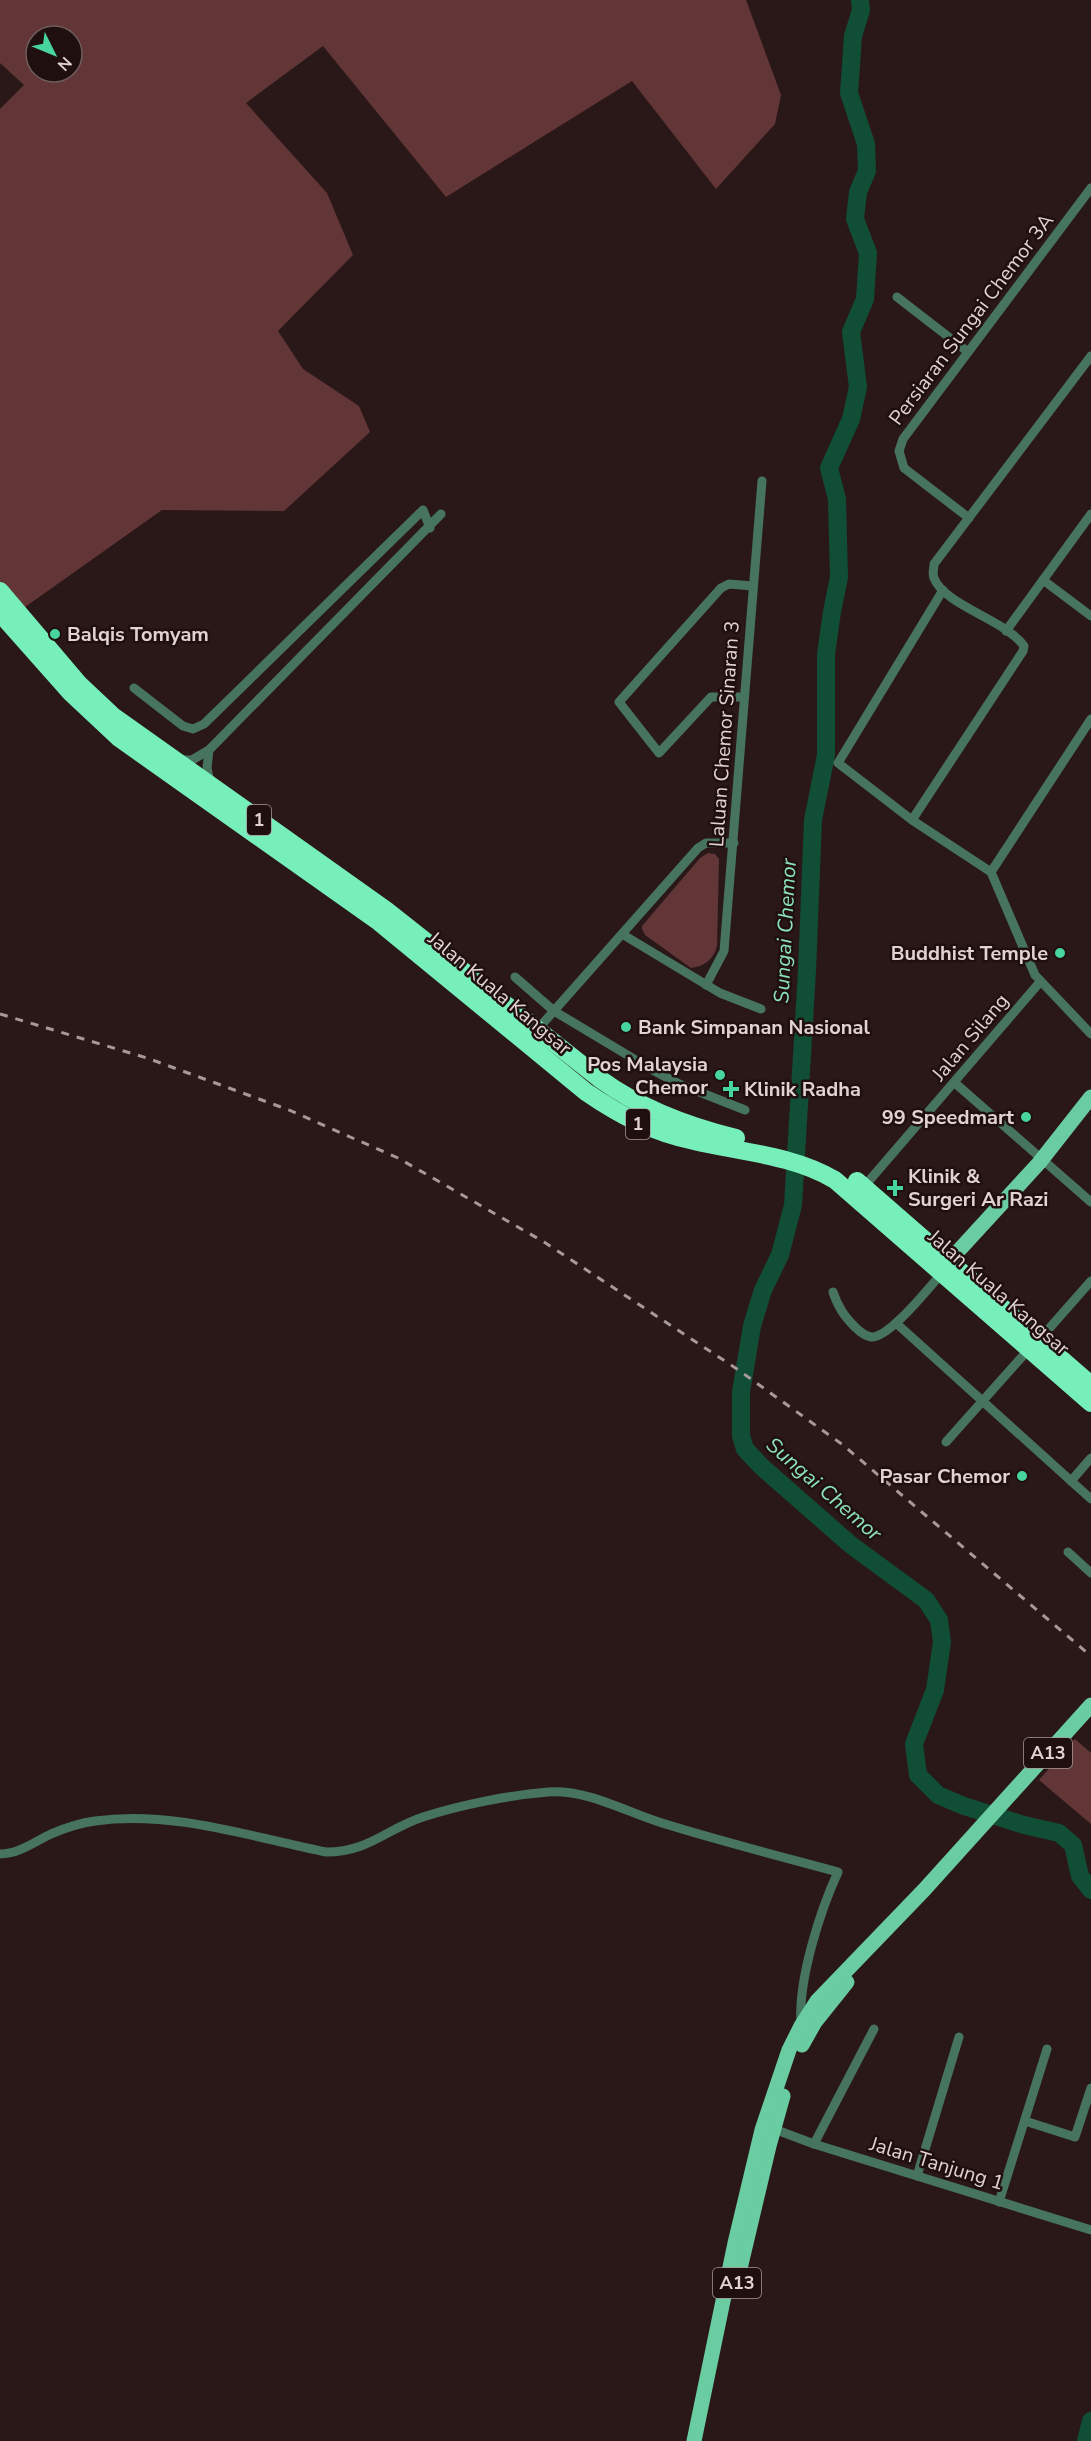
<svg xmlns="http://www.w3.org/2000/svg" width="1091" height="2441" font-family="'Nunito Sans',sans-serif">
	<style>
		.green { fill: #623637; fill-rule: evenodd }
		.lines { fill: none; stroke-linecap: round; stroke-linejoin: round }
		.river { stroke: #104e36; stroke-width: 18 }
		.street { stroke: #47745f; stroke-width: 9 }
		.primary { stroke: #6acca1; stroke-width: 15 }
		.highway { stroke: #77efbb; stroke-width: 18 }
		.rail { stroke: #a79998; stroke-width: 3; stroke-dasharray: 8 8; stroke-linecap: butt }
		.poi-dot { fill: #48d49d; stroke: #200f0f; stroke-width: 2 }
		.labels { text-anchor: middle; stroke-width: 5; stroke-linejoin: round; paint-order: stroke }
		.shield { fill: #200f0f; stroke: #a69898; stroke-width: 1.5 }
		.shield-label { font-size: 18px; font-weight: bold; fill: #e0d3d2 }
		.street-label { font-size: 20px; fill: #e0d3d2; stroke: #200f0f }
		.poi-label { font-size: 20px; font-weight: bold; fill: #e0d3d2; stroke: #200f0f; text-anchor: start }
		.water-label { font-size: 21px; font-style: italic; fill: #8be3ba; stroke: #200f0f }
	</style>
	<rect width="100%" height="100%" fill="#2a1818"/>
	<g class="green">
		<path d="M0 0H746L781 95 775 124 716 189 632 81 446 197 323 46 246 103 327 193 353 255 278 331 303 369 359 406 370 432 284 511 162 510 18 612 0 591V109L24 85 0 63ZM36 36H72V72H36Z"/>
		<path d="M708 853 715 854 719 859 717 946C713 960 705 966 691 968L645 935 642 929V926L700 858Z"/>
		<polygon points="1075,1739 1091,1753 1091,1824 1039,1780"/>
	</g>
	<g class="lines">
		<g class="river">
			<polyline points="860,0 861,10 853,36 849,93 866,144 867,171 858,192 855,219 868,253 865,299 851,332 858,387 851,419 829,468 837,499 839,577 832,612 826,654 826,755 813,820 807,971 793,1205 780,1255 763,1290 752,1326 741,1392 741,1436 745,1449 762,1467 851,1545 926,1600 939,1620 942,1642 935,1690 914,1744 918,1775 938,1795 964,1806 1024,1825 1059,1833 1073,1845 1080,1876 1091,1890"/>
			<polyline points="1086,2441 1091,2421"/>
		</g>
		<g class="street">
			<polyline points="897,297 968,352"/>
			<polyline points="969,518 904,468 899,451 903,439 1091,188"/>
			<polyline points="1043,580 1091,616"/>
			<polyline points="943,590 838,763 912,820 991,872 1035,975 1091,1034"/>
			<polyline points="1006,631 1091,514"/>
			<polyline points="134,688 183,726 193,729 204,724 423,510 430,528"/>
			<polyline points="744,697 711,697 659,753 619,702 721,588 729,584 753,586"/>
			<polyline points="209,750 207,768 210,783"/>
			<polyline points="179,760 192,760 209,750 441,514"/>
			<path d="M912 820 1023 651 1024 646C1006 620 944 605 934 578 932 573 934 569 934 564L1091 356"/>
			<polyline points="991,872 1091,719"/>
			<polyline points="622,934 720,993 761,1009"/>
			<polyline points="515,977 554,1011 649,1068 679,1084 745,1110"/>
			<polyline points="706,985 724,951 762,481"/>
			<polyline points="537,1030 698,848 706,843 734,843"/>
			<polyline points="955,1083 1091,1202"/>
			<polyline points="862,1189 1040,982"/>
			<path d="M833 1292C838 1307 844 1316 855 1327 859 1331 866 1336 871 1337 889 1339 930 1286 943 1272"/>
			<polyline points="896,1323 1091,1499"/>
			<polyline points="1039,1340 1091,1281"/>
			<polyline points="946,1442 1029,1349"/>
			<polyline points="1071,1481 1091,1458"/>
			<polyline points="1068,1552 1091,1573"/>
			<path d="M0 1854C19 1854 34 1842 51 1834 65 1828 80 1823 95 1821 173 1810 251 1837 326 1852 369 1852 386 1829 423 1817 460 1805 510 1795 548 1792 587 1789 626 1812 662 1823 720 1841 779 1856 838 1872 820 1911 798 1980 801 2023"/>
			<polyline points="1025,2121 1075,2137 1091,2088"/>
			<polyline points="774,2129 814,2144 1091,2230"/>
			<polyline points="814,2144 874,2029"/>
			<polyline points="917,2176 959,2037"/>
			<polyline points="999,2202 1047,2049"/>
		</g>
		<g class="primary">
			<polyline points="944,1269 950,1260 1039,1163 1091,1097"/>
			<polyline points="802,2045 815,2022 847,1982"/>
			<polyline points="738,2277 769,2146 783,2096"/>
			<polyline points="694,2441 735,2243 762,2130 789,2050 801,2026 817,2001 924,1890 1091,1705"/>
		</g>
		<g class="highway">
			<path d="M0 591 79 684 113 716 386 910 600 1079C641 1109 687 1126 736 1138"/>
			<path d="M0 613 71 693 119 738 379 922 586 1092C621 1116 652 1132 694 1141 740 1152 793 1155 835 1180L1091 1403"/>
			<polyline points="857,1181 1091,1385"/>
		</g>
		<polyline class="rail" points="0,1014 147,1058 289,1110 398,1158 544,1242 737,1369 843,1445 1091,1656"/>
	</g>
	<g class="poi-dot">
		<circle cx="55" cy="634" r="6"/>
		<circle cx="1060" cy="953" r="6"/>
		<circle cx="626" cy="1027" r="6"/>
		<circle cx="720" cy="1075" r="6"/>
		<path d="M728 1080h6v6h6v6h-6v6h-6v-6h-6v-6h6z"/>
		<circle cx="1026" cy="1117" r="6"/>
		<path d="M892 1179h6v6h6v6h-6v6h-6v-6h-6v-6h6z"/>
		<circle cx="1022" cy="1476" r="6"/>
	</g>
	<g class="labels">
		<g class="shield">
			<rect x="247" y="805" width="24" height="30" rx="4.5"/>
			<rect x="626" y="1109" width="24" height="30" rx="4.5"/>
			<rect x="1024" y="1738" width="48" height="30" rx="4.5"/>
			<rect x="713" y="2268" width="48" height="30" rx="4.5"/>
		</g>
		<g class="shield-label">
			<text x="259" y="826">1</text>
			<text x="638" y="1130">1</text>
			<text x="1048" y="1759">A13</text>
			<text x="737" y="2289">A13</text>
		</g>
		<g class="street-label">
			<text transform="translate(971 319) rotate(-53)" y="7">Persiaran Sungai Chemor 3A</text>
			<text transform="translate(724 734) rotate(-86)" y="7">Laluan Chemor Sinaran 3</text>
			<text transform="translate(500 993) rotate(40)" y="7">Jalan Kuala Kangsar</text>
			<text transform="translate(970 1037) rotate(-50)" y="7">Jalan Silang</text>
			<text transform="translate(999 1292) rotate(41)" y="7">Jalan Kuala Kangsar</text>
			<text transform="translate(937 2163) rotate(17)" y="7">Jalan Tanjung 1</text>
		</g>
		<g class="poi-label">
			<text x="67" y="641">Balqis Tomyam</text>
			<text x="1048" y="960" text-anchor="end">Buddhist Temple</text>
			<text x="638" y="1034">Bank Simpanan Nasional</text>
			<text x="708" y="1071" text-anchor="end">Pos Malaysia<tspan x="708" dy="23">Chemor</tspan></text>
			<text x="744" y="1096">Klinik Radha</text>
			<text x="1014" y="1124" text-anchor="end">99 Speedmart</text>
			<text x="908" y="1183">Klinik &amp;<tspan x="908" dy="23">Surgeri Ar Razi</tspan></text>
			<text x="1010" y="1483" text-anchor="end">Pasar Chemor</text>
		</g>
		<g class="water-label">
			<text transform="translate(785 931) rotate(-87)" y="7">Sungai Chemor</text>
			<text transform="translate(824 1489) rotate(41)" y="7">Sungai Chemor</text>
		</g>
	</g>
	<g transform="translate(54 54) rotate(133)"><circle r="28" fill="#200f0f" stroke="#6d5d5d" stroke-width="1.5"/>
	<path d="M0-4.5L10 22L0 15L-10 22Z" fill="#48d49d"/>
	<text y="-9" font-size="16" font-weight="bold" text-anchor="middle" fill="#e0d3d2">N</text>
	</g>
</svg>
